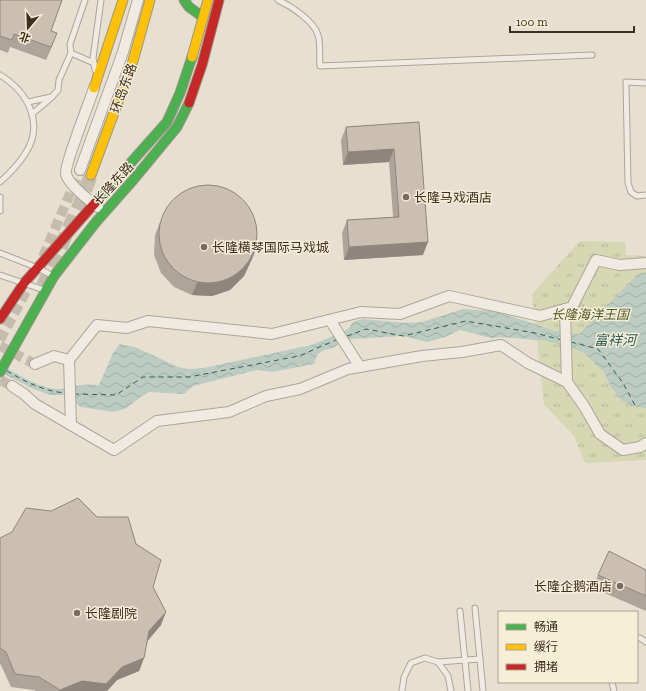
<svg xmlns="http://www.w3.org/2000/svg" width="646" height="691" font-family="'Zilla Slab','Noto Sans SC',serif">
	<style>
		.park { fill: url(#park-tufts) }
		.water { fill: url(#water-waves) }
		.pier { fill: #e7e0d1 }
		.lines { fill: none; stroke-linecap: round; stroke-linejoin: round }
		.ferry { stroke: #2f5d5a; stroke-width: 1; stroke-dasharray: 5 4; stroke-linecap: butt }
		.street-tunnel { stroke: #c5bcae; stroke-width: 10; stroke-dasharray: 10 5; stroke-linecap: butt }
		.secondary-tunnel { stroke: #c5bcae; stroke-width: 14; stroke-dasharray: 14 7; stroke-linecap: butt }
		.lane-casing { stroke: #ada599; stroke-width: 7 }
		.street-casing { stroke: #ada599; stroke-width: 12 }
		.fast-casing { stroke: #9c958a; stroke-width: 11 }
		.slow-casing { stroke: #9c958a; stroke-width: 11 }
		.jam-casing { stroke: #9c958a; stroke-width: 11 }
		.lane { stroke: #efebe3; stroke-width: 5 }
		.street { stroke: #efebe3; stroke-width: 10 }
		.fast { stroke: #4caf50; stroke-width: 9 }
		.slow { stroke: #ffc107; stroke-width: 9 }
		.jam { stroke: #c62828; stroke-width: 9 }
		.wall { fill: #afa499 }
		.shaded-wall { fill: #8e867d }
		.building { fill: #cbbfb2; stroke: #8e867d }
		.poi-dot { fill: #786c5e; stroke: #f7eed8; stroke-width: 1.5 }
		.labels { text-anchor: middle; stroke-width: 3; stroke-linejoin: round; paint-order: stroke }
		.street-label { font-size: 13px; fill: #3d2e20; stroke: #f7eed8 }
		.poi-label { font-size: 13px; fill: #3d2e20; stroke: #f7eed8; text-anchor: start }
		.park-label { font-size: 13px; font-style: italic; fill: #4d5a26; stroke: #f7eed8 }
		.water-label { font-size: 14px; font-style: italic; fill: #2f5d5a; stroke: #f7eed8 }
	</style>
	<defs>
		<pattern id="park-tufts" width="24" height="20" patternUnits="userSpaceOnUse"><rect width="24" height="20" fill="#d6d7b3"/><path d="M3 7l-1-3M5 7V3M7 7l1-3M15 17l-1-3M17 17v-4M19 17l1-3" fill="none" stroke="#b9b99a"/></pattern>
		<pattern id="water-waves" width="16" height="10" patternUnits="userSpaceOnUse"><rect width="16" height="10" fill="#bcccc2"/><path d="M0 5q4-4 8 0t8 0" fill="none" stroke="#a2b0a6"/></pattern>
	</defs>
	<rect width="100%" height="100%" fill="#e7e0d1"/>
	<polygon class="park" points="580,241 625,242 626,255 646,256 646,460 585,463 574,436 544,404 532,294"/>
	<path class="water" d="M646 272V408L636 407 622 401 611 387 604 372 584 353 567 346 546 341 501 337 491 338 460 330 445 337 427 342 403 336 352 339 341 342 333 348 324 350 317 355 314 364 272 372 257 370 193 386 184 394 149 392 142 396 125 409 113 412 81 407 64 395H50L34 389 0 372V364C17 374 36 387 56 389 66 389 74 386 83 385 88 384 94 385 99 385L113 353 120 344 135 347 178 367 189 369 204 368 311 345 341 333 349 328 353 322 363 319 406 323 422 322 463 309 493 311 526 321 554 331 579 334 638 274Z"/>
	<polygon class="pier" points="403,336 419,341 419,343 403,338 366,341 366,339"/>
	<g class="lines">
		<g class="ferry">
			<polyline points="347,336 366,329 403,336 466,321 535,333 562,340"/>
			<polyline points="571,342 598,349 623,383 636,407"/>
			<path d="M7 371C26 382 43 391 65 393"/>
			<polyline points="74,394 116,395 143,377 189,377 299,356 336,340"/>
		</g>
		<g class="street-tunnel">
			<polyline points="43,257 80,170"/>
			<polyline points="0,340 30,284"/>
			<polyline points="0,346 35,364"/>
			<polyline points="0,380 12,386"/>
		</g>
		<polyline class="secondary-tunnel" points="43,286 78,208 91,175"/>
		<defs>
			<g id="lane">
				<path d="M278 0C291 6 314 21 318 35 321 43 319 58 320 66L592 55"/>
				<polyline points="71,53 94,63"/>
				<polyline points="95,70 93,58 101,0"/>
				<path d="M0 75C28 92 45 124 25 154 18 165 9 174 0 182"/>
				<polyline points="646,83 626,82 628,183 631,192 637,196 646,195"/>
				<polyline points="28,102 51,97"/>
				<polyline points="32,114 52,97 58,90 59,80 71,53 70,44 85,0"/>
				<polyline points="0,197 0,211"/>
				<polyline points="0,253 38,268 53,276"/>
				<polyline points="0,275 44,290"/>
				<polyline points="475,608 483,691"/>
				<polyline points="460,611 468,691"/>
				<polyline points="637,638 640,638 646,642"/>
				<polyline points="438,662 448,676 451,691"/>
				<polyline points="612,682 614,691"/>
				<polyline points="402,691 404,677 411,663 425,658 438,662 480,659"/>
			</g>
			<g id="street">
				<path d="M94 88C90 101 64 166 66 174 68 184 90 201 98 207"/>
				<polyline points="80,170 123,52 138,0"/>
				<polyline points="565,309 567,382"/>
				<polyline points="330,320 360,367"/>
				<polyline points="69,360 71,425"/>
				<polyline points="35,364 54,356 69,360 97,325 127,328 148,321 272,334 361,312 400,314 449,296 540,316 572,307 596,260 620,265 646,263"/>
				<polyline points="12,386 24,394 35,404 114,450 157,421 229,412 266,396 300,389 348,369 422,356 462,352 501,345 528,363 567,382 584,406 600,434 623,450 640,447 646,443"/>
			</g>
			<g id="fast">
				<polyline points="184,0 189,7 203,17"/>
				<polyline points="95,203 167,122 180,93 192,57"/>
				<polyline points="0,372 54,276 96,222 134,179 177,127 189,103"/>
			</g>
			<g id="slow">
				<polyline points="192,57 208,0"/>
				<polyline points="94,88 123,0"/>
				<polyline points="91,175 133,61 150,0"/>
			</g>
			<g id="jam">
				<polyline points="189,103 202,65 219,0"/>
				<polyline points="0,319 24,283 95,203"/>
			</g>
		</defs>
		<use href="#lane" class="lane-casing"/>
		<use href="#street" class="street-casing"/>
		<use href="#fast" class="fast-casing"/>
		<use href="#slow" class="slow-casing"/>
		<use href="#jam" class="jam-casing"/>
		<use href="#lane" class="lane"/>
		<use href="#street" class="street"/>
		<use href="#fast" class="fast"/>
		<use href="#slow" class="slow"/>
		<use href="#jam" class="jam"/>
	</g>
	<g class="wall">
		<polygon points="0,0 51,31 52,46 46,60 10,47 8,53 0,50"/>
		<polygon points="419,122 423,255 344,260 342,233 347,220 393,217 389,162 343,165 341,140 346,127"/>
		<polygon points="160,222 257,246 252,259 244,276 230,290 212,296 192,295 174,287 161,273 154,255 155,235"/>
		<polygon points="97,517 136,544 153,587 161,625 147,641 144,658 139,671 117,680 107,691 36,691 34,690 11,687 1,665 0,664 0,538"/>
		<polygon points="646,570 646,611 593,588 598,575"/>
	</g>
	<g class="shaded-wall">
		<polygon points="57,33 52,46 46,60 51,47"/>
		<polygon points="394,149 389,162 343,165 348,152"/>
		<polygon points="428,242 423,255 344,260 349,247"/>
		<polygon points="257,246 252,259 244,276 230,290 212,296 192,295 197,283"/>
		<polygon points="166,612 161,625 145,644 149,631"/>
		<polygon points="144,658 139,671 117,680 107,691 60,691 60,690 82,681 122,667"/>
	</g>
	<g class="building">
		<polygon points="0,0 62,0 51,31 57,33 51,47 14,34 12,40 0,36"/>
		<polygon points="419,122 428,242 349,247 347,220 399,217 394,149 348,152 346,127"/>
		<circle cx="208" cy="234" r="49"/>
		<polygon points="78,498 97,517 128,517 136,544 161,560 153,587 166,612 149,631 144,658 122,667 106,684 82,681 60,690 39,677 15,674 6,652 0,648 0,538 12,532 26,508 51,511"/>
		<polygon points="609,551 646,570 646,596 598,575"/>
	</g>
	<g class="poi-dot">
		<circle cx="406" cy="197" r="4"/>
		<circle cx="204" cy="247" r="4"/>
		<circle cx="620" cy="586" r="4"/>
		<circle cx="77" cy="613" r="4"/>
	</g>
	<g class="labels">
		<g class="street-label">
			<text transform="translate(123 88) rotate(-70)" y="5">环岛东路</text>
			<text transform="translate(113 183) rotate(-48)" y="5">长隆东路</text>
		</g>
		<g class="poi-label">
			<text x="414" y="202">长隆马戏酒店</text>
			<text x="212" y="252">长隆横琴国际马戏城</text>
			<text x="612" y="591" text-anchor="end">长隆企鹅酒店</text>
			<text x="85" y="618">长隆剧院</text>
		</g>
		<g class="park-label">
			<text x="590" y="319">长隆海洋王国</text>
		</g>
		<g class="water-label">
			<text x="615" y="345">富祥河</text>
		</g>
	</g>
	<rect x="498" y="611" width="140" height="72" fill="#f7eed8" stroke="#ada18e"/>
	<rect x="506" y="624" width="20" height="6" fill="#4caf50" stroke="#ada18e"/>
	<text x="534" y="631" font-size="12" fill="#3d2e20">畅通</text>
	<rect x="506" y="644" width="20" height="6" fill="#ffc107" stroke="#ada18e"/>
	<text x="534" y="651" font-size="12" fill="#3d2e20">缓行</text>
	<rect x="506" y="664" width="20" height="6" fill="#c62828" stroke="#ada18e"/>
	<text x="534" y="671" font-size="12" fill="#3d2e20">拥堵</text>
	<g transform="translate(28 28) rotate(199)" stroke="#f7eed8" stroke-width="3" paint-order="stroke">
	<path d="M0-3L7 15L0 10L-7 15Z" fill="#3d2e20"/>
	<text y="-6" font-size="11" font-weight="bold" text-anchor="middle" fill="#3d2e20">北</text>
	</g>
	<path d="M510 26v6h124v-6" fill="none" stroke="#3d2e20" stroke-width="2"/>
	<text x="516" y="26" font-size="12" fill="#3d2e20" stroke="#f7eed8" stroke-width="3" paint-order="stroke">100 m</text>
</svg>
